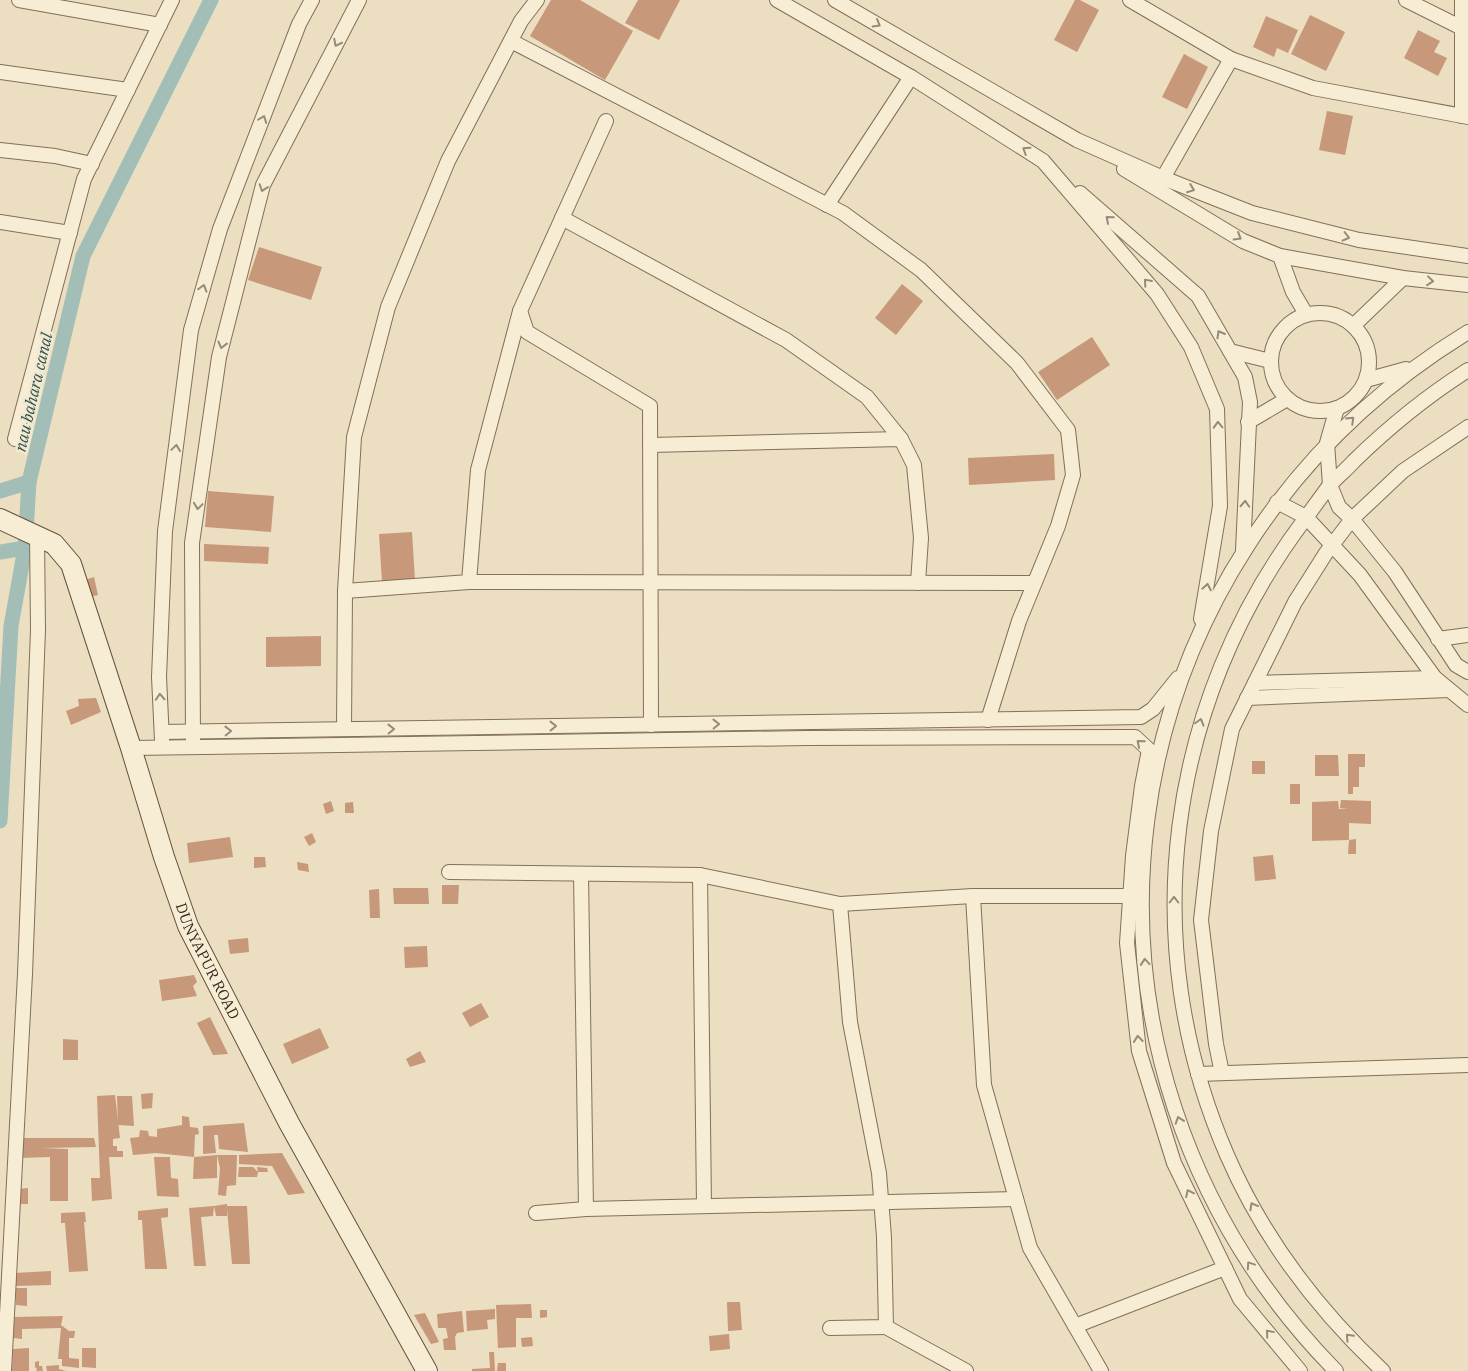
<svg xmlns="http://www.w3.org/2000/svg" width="1468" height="1371" font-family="'IBM Plex Serif',serif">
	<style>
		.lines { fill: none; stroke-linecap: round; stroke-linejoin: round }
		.canal { stroke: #a3beb6; stroke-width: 15 }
		.building { fill: #c79879 }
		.street-casing { stroke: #836f5a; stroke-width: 16 }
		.secondary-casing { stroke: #65503d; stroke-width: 22 }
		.street { stroke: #f7ecd4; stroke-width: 14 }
		.secondary { stroke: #f7ecd4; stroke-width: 20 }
		.oneway { stroke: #968a78 }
		.labels { text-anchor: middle; stroke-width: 5; stroke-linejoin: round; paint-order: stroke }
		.street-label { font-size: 15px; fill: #34281d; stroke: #f3e8d0 }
		.water-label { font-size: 16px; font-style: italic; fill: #2d5350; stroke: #f3e8d0 }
	</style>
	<rect width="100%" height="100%" fill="#ebdec1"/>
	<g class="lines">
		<g class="canal">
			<polyline points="0,491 29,482"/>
			<polyline points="0,552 25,548"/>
			<polyline points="0,821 11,626 25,548 29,482 83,256 211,0"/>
		</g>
	</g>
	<g class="building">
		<polygon points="551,0 580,0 633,31 605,80 530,36"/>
		<polygon points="638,0 680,0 659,40 625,23"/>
		<polygon points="1075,0 1080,0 1099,10 1077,52 1054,40"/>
		<polygon points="1310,15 1345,32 1326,71 1291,54"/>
		<polygon points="1266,16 1298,30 1288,53 1277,48 1274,57 1253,47"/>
		<polygon points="1418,30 1440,41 1434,52 1447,58 1438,76 1404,58"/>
		<polygon points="1184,54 1208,67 1187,109 1162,97"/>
		<polygon points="1327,111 1353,116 1345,155 1319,150"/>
		<polygon points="259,247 322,267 311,300 248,280"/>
		<polygon points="902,284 923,301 896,335 875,318"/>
		<polygon points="1092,337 1110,365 1057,400 1038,372"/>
		<polygon points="1054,454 1055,480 969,485 968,458"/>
		<polygon points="208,491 274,496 271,532 205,527"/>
		<polygon points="412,532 415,580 382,582 379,534"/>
		<polygon points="204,544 269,547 268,564 204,561"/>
		<polygon points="94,577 98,595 89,597 85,580"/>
		<polygon points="321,636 321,666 266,667 266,637"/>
		<polygon points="96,698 101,712 71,725 66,711 79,706 78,699"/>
		<polygon points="1348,754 1365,754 1365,767 1359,767 1359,787 1353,787 1353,794 1348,794"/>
		<polygon points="1315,755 1338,755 1339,776 1315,776"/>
		<rect x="1252" y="761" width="13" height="13"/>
		<rect x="1290" y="784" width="10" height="20"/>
		<polygon points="1341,800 1371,801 1371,824 1349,823 1349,840 1312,841 1312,802 1338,801 1339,809 1348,808 1340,808"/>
		<polygon points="331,801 334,811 326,814 323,804"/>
		<polygon points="353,802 354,813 345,813 345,803"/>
		<polygon points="312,833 316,842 309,846 304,837"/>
		<polygon points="230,837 233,857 189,863 187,843"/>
		<polygon points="1356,839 1356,854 1348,854 1349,840"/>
		<polygon points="1273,855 1276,879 1255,881 1253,857"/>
		<polygon points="254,857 265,857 266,867 254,868"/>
		<polygon points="297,862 308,864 309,872 298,870"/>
		<polygon points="442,885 459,885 458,904 442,904"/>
		<polygon points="393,888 428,888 429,904 394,904"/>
		<polygon points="379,889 380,918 370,918 369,890"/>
		<polygon points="248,938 249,952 230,954 228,940"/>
		<polygon points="427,946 428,967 405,968 404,947"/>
		<polygon points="194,975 197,982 193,986 197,996 162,1001 159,980"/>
		<polygon points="481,1003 489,1017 470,1027 462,1013"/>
		<polygon points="210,1017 228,1054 213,1055 197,1023"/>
		<polygon points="320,1028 329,1048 292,1064 283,1044"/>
		<polygon points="63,1039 78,1040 78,1060 63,1060"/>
		<polygon points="420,1051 426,1062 410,1067 406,1059"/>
		<polygon points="153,1093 152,1108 142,1109 141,1094"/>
		<polygon points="115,1095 120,1138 113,1139 113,1146 117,1146 117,1151 123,1151 123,1157 109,1157 112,1199 92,1201 91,1178 100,1178 97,1096"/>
		<polygon points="117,1096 132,1096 134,1126 118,1125"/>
		<polygon points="182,1116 189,1117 190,1127 198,1128 199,1134 195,1135 194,1157 156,1153 133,1155 130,1138 139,1137 140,1130 148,1131 149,1136 157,1137 157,1129 182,1125"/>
		<polygon points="244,1123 248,1152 219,1149 218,1135 214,1135 216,1153 203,1154 203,1126"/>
		<polygon points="21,1138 94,1138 96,1147 41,1148 68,1149 68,1201 50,1201 50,1157 20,1158"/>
		<polygon points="282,1153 305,1193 288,1195 272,1166 239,1164 239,1155"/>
		<polygon points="217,1155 217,1178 193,1179 194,1157"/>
		<polygon points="217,1155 237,1155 236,1185 227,1186 226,1196 218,1195 220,1168"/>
		<polygon points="154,1157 170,1157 171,1178 178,1179 179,1197 157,1196"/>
		<polygon points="239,1167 253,1167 258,1172 257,1177 238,1177"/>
		<polygon points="257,1167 267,1168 268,1172 258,1172"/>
		<polygon points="28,1188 28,1204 20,1204 18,1189"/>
		<polygon points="227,1204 227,1206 247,1206 250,1264 232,1264 227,1209 227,1216 216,1216 214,1206"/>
		<polygon points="214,1206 213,1216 201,1217 206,1266 194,1266 189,1208"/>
		<polygon points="168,1208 168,1217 161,1218 167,1269 145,1269 142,1220 138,1220 138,1211"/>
		<polygon points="85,1212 86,1222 84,1222 88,1271 69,1272 65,1223 61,1223 61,1213"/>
		<polygon points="51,1271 51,1285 15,1286 15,1273"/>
		<polygon points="16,1288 27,1288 27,1306 16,1305"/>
		<polygon points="727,1302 740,1302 742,1330 728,1331"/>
		<polygon points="531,1304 532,1318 516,1318 516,1347 498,1348 496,1305"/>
		<polygon points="495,1309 495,1319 487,1320 488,1329 467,1331 466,1311"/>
		<polygon points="540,1310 547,1310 547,1317 540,1318"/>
		<polygon points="462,1311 464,1332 457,1333 455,1337 456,1350 444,1350 443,1339 448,1338 446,1328 438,1328 437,1314"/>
		<polygon points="425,1313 439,1342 431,1344 414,1315"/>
		<polygon points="63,1316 61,1325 69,1331 75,1331 74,1338 69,1338 69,1358 79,1359 79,1368 62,1366 62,1359 58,1359 61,1328 22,1329 22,1339 13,1338 14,1317"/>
		<polygon points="729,1334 730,1349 710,1351 709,1336"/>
		<polygon points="532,1337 533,1346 522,1347 521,1338"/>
		<polygon points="29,1348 29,1371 12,1371 13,1349"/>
		<polygon points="82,1348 96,1348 96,1368 82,1367"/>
		<polygon points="489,1352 494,1352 495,1371 472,1371 472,1369 490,1368"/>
		<polygon points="39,1361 39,1366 42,1366 43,1371 36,1371 37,1369 35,1367 35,1362"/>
		<polygon points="498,1363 506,1363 506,1371 497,1371"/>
		<polygon points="59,1365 59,1369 66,1371 47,1371 46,1366"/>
	</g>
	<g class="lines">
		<defs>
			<g id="street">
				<polyline points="19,0 160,25"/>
				<polyline points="777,0 911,77 1043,161 1157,294 1191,347 1217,409 1220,506 1201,619"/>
				<polyline points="835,0 1077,140 1163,178 1252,213 1359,240 1468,256"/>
				<polyline points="1130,0 1231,59"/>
				<polyline points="1406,0 1462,28"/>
				<polyline points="1462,0 1462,116"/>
				<polyline points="511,41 843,213 921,270 1017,363 1068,430 1073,475 1058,526 1019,621 988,720"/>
				<polyline points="0,72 128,90"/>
				<polyline points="606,121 520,311 527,332 650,406 651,725"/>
				<polyline points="0,150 55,156 92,164"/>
				<polyline points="1124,169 1243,241 1280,256 1403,278 1468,285"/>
				<polyline points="1163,178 1231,59 1313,88 1468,117"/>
				<polyline points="1080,193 1198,296 1245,377 1250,402 1243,550"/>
				<polyline points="827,205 911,77"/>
				<polyline points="562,218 786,340 867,397 901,439"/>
				<polyline points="0,222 70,233"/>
				<polyline points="1280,256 1293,292 1306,314"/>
				<polyline points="520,311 478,470 469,582 345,591 354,437 388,307 448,161 521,21 537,0"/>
				<circle cx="1320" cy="362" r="49"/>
				<polyline points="1354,325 1403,278"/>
				<polyline points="1230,351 1270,361"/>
				<polyline points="1366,380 1406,369"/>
				<polyline points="1337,408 1327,443 1330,485 1339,507 1352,519 1395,572 1456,665 1468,672"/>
				<polyline points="1248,422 1287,399"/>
				<polyline points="15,439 84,179 172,0"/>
				<polyline points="650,445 901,439 914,465 921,538 918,583"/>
				<polyline points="1277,502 1306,517 1360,575 1435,678 1468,705"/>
				<polyline points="469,582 1034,583"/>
				<polyline points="1438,639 1468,635"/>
				<polyline points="1255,683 1435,678"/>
				<polyline points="1247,698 1449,690"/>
				<polyline points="344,729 345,591"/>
				<polyline points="162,732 1141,717 1153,709 1178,678"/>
				<polyline points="162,740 159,677 165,531 191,330 220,229 299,24 312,0"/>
				<polyline points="193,741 192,543 219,357 263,185 359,0"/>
				<polyline points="131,748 806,738 1135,737 1149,750 1142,786 1133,856 1127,943 1139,1051 1174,1163 1240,1299 1300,1371"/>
				<polyline points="449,872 700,875 840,904 973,896"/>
				<polyline points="581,874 586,1209"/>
				<polyline points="700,875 704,1206"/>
				<polyline points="1222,1073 1216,1044 1201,920 1211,831 1232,729 1295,602 1326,553 1352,519 1403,471 1468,427"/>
				<polyline points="1198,1074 1468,1065"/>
				<polyline points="536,1213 586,1209 1016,1199"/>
				<polyline points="1075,1326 1225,1268"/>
				<polyline points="886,1327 966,1371"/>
				<polyline points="830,1328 886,1327 884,1237 879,1173 850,1022 840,904"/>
				<polyline points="4,1371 25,974 38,630 37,535"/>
				<polyline points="1101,1371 1030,1248 984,1085 973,896 1131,896"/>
				<path d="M1336 1371C1029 1058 1096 559 1468 332"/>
				<path d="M1383 1371C1318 1310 1263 1238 1227 1155 1135 943 1166 703 1305 519 1313 508 1321 497 1329 486 1337 477 1346 470 1354 461 1389 427 1427 396 1468 370"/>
			</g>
			<g id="secondary">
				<path id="s1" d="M0 519 54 544 71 564 131 748 164 857 188 926 289 1123 427 1371"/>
			</g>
		</defs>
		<use href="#street" class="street-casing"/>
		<use href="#secondary" class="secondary-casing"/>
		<use href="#street" class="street"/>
		<use href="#secondary" class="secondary"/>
	</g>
	<defs><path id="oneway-chevron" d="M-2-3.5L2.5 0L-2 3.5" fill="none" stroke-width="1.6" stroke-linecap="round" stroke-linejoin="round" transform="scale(1.25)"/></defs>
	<g class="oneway">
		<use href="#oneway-chevron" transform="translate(877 24) rotate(30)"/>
		<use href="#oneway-chevron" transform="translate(337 43) rotate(117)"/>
		<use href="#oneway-chevron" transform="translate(263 119) rotate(-69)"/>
		<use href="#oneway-chevron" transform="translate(1026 150) rotate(-147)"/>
		<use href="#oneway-chevron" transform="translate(263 188) rotate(109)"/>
		<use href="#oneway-chevron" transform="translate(1191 189) rotate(21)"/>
		<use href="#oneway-chevron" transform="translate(1109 219) rotate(-139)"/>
		<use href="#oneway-chevron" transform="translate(1238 237) rotate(30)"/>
		<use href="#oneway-chevron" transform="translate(1346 237) rotate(14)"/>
		<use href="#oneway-chevron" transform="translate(1430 281) rotate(6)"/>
		<use href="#oneway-chevron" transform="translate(1147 282) rotate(-131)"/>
		<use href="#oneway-chevron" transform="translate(203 288) rotate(-74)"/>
		<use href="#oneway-chevron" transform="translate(1220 334) rotate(-120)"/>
		<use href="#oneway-chevron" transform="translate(222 345) rotate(104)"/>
		<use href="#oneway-chevron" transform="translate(1351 420) rotate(-44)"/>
		<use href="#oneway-chevron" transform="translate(1218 425) rotate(-92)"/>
		<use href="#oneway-chevron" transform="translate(176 448) rotate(-82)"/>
		<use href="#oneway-chevron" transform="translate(1245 504) rotate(-87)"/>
		<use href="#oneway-chevron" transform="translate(198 506) rotate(98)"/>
		<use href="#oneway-chevron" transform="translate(1207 587) rotate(-80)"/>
		<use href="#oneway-chevron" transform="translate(160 697) rotate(-93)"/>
		<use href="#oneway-chevron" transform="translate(1200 722) rotate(-74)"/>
		<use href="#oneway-chevron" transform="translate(716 724) rotate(-1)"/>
		<use href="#oneway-chevron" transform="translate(553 726) rotate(-1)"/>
		<use href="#oneway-chevron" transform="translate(391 729) rotate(-1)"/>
		<use href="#oneway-chevron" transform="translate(228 731) rotate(-1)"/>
		<use href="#oneway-chevron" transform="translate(1140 743) rotate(-139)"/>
		<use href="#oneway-chevron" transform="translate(1174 900) rotate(-90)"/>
		<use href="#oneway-chevron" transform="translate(1145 962) rotate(-95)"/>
		<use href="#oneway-chevron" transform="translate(1138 1039) rotate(-96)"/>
		<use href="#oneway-chevron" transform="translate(1179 1120) rotate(-109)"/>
		<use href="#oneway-chevron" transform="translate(1189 1193) rotate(-116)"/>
		<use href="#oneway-chevron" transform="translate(1253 1206) rotate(-119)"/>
		<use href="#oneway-chevron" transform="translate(1250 1265) rotate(-124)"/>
		<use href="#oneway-chevron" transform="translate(1269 1333) rotate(-130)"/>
		<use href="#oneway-chevron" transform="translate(1349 1337) rotate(-133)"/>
	</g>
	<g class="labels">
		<g class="street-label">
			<text dy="5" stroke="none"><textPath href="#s1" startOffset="506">DUNYAPUR ROAD</textPath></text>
		</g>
		<g class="water-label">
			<text transform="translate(33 392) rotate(-77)" y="6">nau bahara canal</text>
		</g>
	</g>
</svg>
